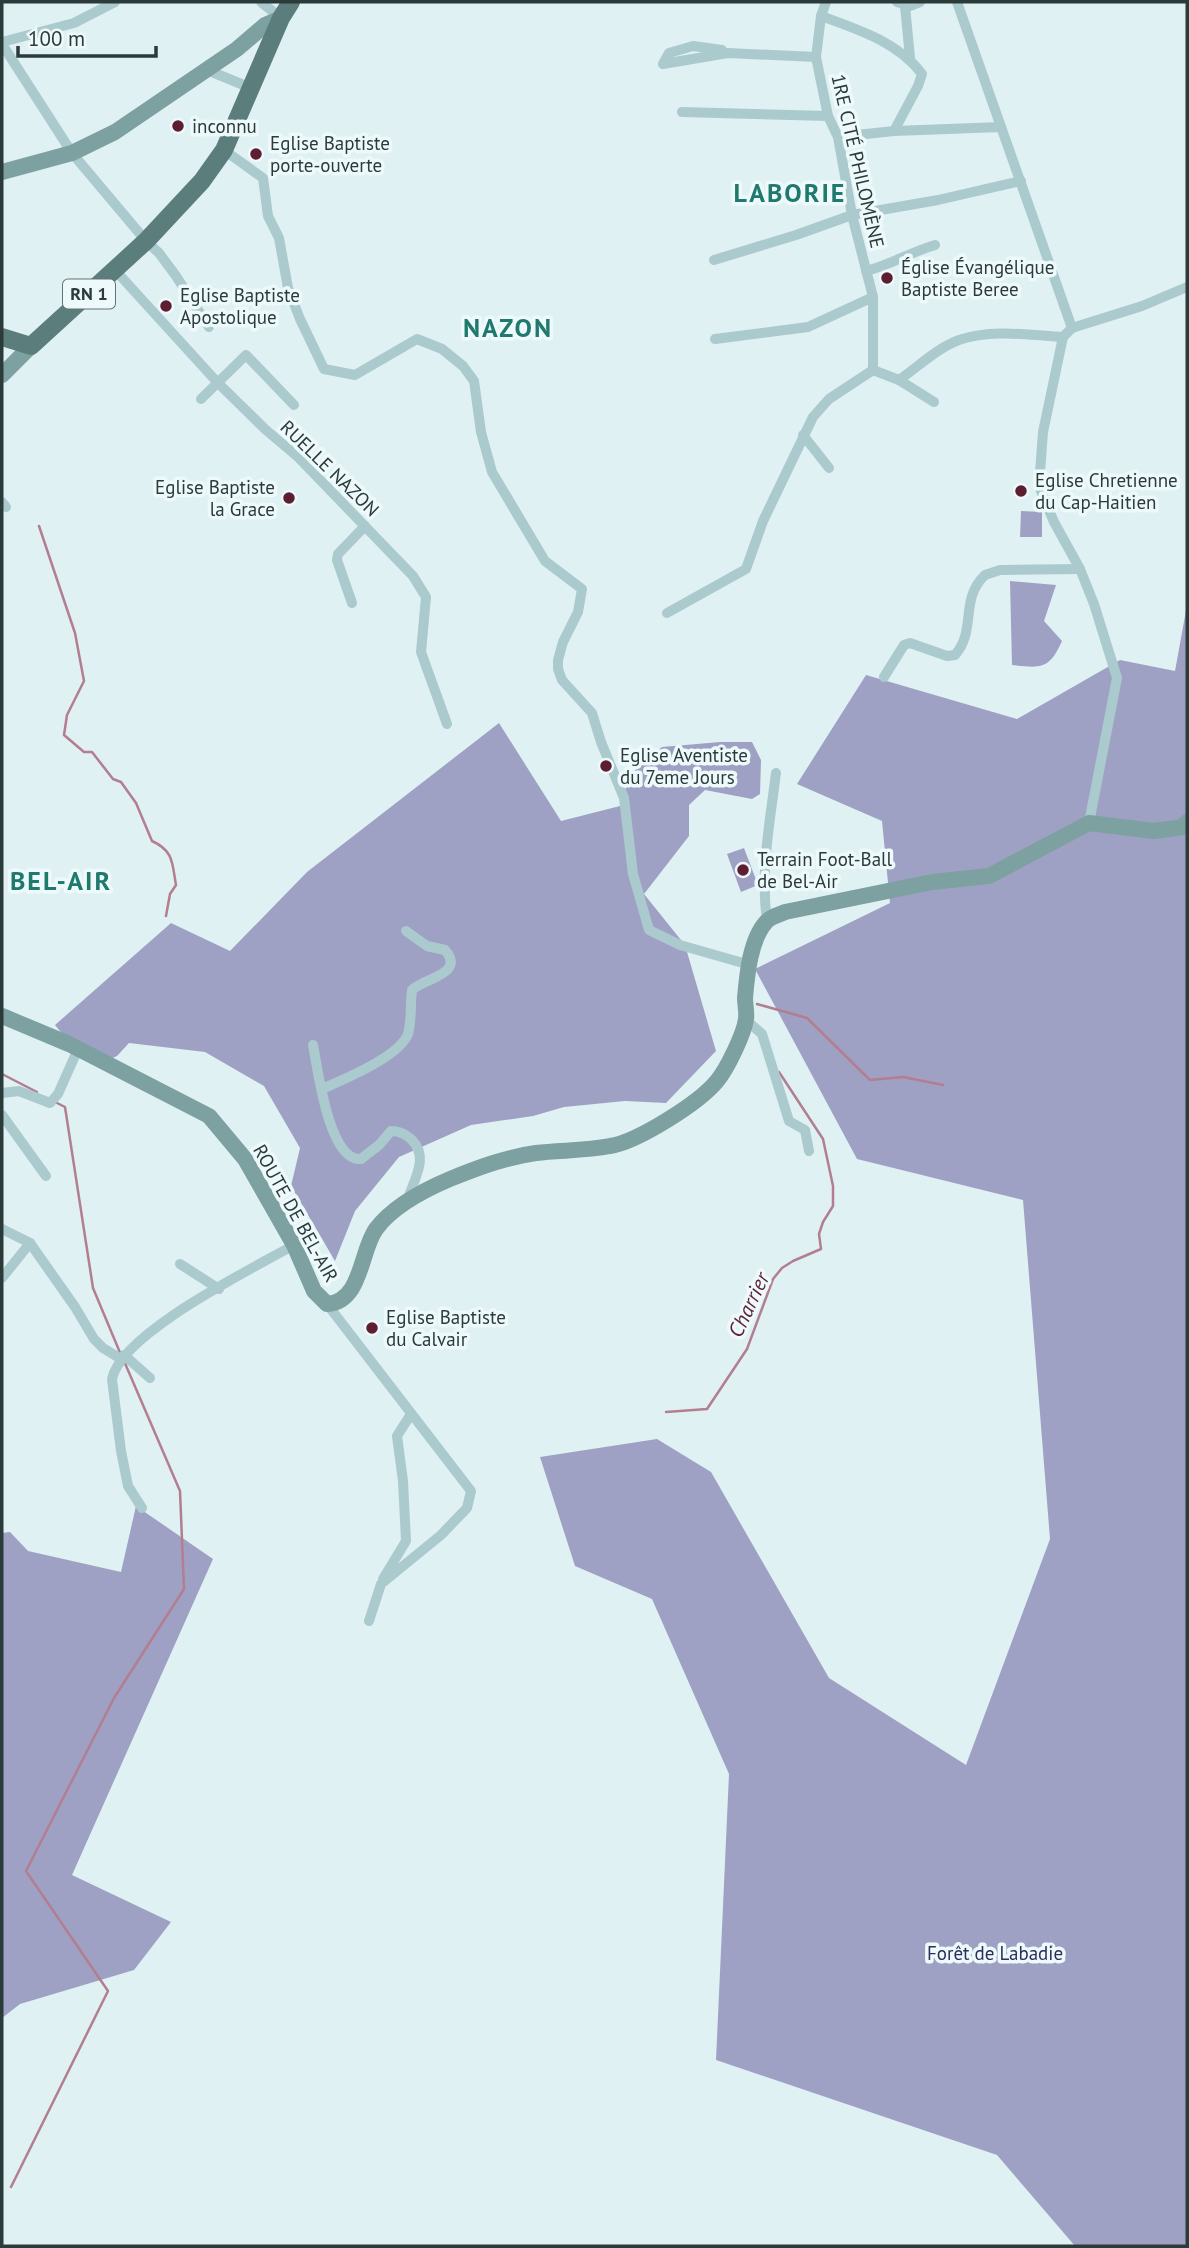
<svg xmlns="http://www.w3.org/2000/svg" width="1189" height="2248" font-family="'PT Sans',sans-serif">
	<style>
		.green { fill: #9fa1c4 }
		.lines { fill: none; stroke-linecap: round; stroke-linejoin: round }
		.stream { stroke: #b27e90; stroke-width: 2.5 }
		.street { stroke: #abcacd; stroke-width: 10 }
		.secondary { stroke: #7ca1a0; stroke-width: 16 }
		.primary { stroke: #5b7d7b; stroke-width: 18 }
		.poi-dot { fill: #5e1e32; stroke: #edf9fb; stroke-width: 2.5 }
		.labels { text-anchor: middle; stroke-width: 7; stroke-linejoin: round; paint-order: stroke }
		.shield { fill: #edf9fb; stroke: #647474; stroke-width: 2 }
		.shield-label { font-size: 18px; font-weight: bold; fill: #2a3b3a }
		.poi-label { font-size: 19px; fill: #2a3b3a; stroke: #edf9fb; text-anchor: start }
		.street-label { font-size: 19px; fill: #2a3b3a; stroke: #edf9fb }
		.park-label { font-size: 19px; fill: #2d2e5a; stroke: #edf9fb }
		.water-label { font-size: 21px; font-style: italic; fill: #5e1e32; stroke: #edf9fb }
		.district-label { font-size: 26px; font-weight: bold; letter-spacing: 2px; fill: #1f7a6d; stroke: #edf9fb }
	</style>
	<rect width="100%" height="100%" fill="#e0f1f4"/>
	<g class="green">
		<polygon points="1021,511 1042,512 1042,537 1020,537"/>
		<path d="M1010 581 1056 585 1044 621 1062 641C1049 670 1041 668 1012 665Z"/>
		<polygon points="1187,605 1187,2246 1075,2246 997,2155 716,2060 729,1774 652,1599 575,1566 540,1457 657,1439 711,1472 829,1678 966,1765 1050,1539 1023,1200 857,1159 755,969 890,903 882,821 797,784 866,675 1017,719 1120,660 1175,671"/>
		<polygon points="499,723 561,821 620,806 631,774 662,747 720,742 752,742 761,760 760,794 752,799 705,790 689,805 689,836 644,894 685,945 716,1051 666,1103 625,1101 564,1107 533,1116 471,1125 399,1157 355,1211 335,1261 291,1186 300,1148 264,1086 205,1052 129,1043 117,1056 102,1063 82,1058 55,1025 171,923 230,951 307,872"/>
		<polygon points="744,848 758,885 741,892 727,854"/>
		<polygon points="136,1506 213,1559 72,1875 171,1922 134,1970 20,2004 2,2018 2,1533 10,1532 28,1551 121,1572"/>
	</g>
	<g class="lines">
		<g class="stream">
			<path d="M39 526 75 633 84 681 67 715 64 735 84 752H92L113 779 121 782 136 803 152 841C174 851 172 863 176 885L170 894 166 916"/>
			<polyline points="757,1004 807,1018 870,1080 903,1077 943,1085"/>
			<polyline points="2,1074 37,1092"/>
			<polyline points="55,1102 65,1107 93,1288 121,1355"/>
			<polyline points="666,1412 707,1409 747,1349 773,1279 782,1268 793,1261 821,1249 819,1234 823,1222 833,1206 833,1186 823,1139 779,1072"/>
			<polyline points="11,2187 108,1991 26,1871 114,1698 184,1589 180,1491 124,1361"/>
		</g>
		<g class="street">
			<polyline points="261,2 281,18"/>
			<polyline points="826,2 821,16 816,57 828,116 838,137 852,215 873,297 873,370"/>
			<polyline points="897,2 910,6 920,2"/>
			<polyline points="957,2 1072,328"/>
			<polyline points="905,6 910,58"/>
			<path d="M821 16C857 29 898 42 922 74L918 86 894 131"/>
			<polyline points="2,42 74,23 115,2"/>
			<polyline points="2,44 72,153 146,241 159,253 176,276 209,327"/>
			<polyline points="722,50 693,46 669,53 663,64 728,53 816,57"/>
			<polyline points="207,70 251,88"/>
			<polyline points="682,112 828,116"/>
			<polyline points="838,137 894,131 1001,127"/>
			<polyline points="224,150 263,178 268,216 279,238 288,288 300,319 324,369 355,375 417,339 442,349 463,366 474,381 481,432 492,472 545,561 582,589 578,612 563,642 558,660 558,669 562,680 592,713 601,742 624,798 633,874 649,930 680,945 750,965"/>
			<polyline points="714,260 796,235 852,215 938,200 1021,181"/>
			<polyline points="115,270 217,382 266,430 298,457 413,576 426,597 421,652 447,724"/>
			<path d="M866 271C890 265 911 252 935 245"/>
			<polyline points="715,339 808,327 873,297"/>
			<path d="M873 370 899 380C918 367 937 348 959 340 992 329 1028 335 1063 337"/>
			<polyline points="899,380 934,402"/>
			<polyline points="201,399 246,355 294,405"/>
			<polyline points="803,435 829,468"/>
			<polyline points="2,502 6,507"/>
			<polyline points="352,603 337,560 338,554 365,526"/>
			<polyline points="667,613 746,569 763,521 813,417 829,399 873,370"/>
			<path d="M884 677 904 645 910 643 947 656 955 655C977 630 959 600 985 575L1000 570 1080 569"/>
			<polyline points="1089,823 1117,678 1094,604 1080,569 1054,522 1039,486 1043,432 1063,337 1072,328 1142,306 1187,287"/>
			<path d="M767 921C760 871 770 822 776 773"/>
			<polyline points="746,1020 762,1034 789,1121 805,1130 809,1151"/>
			<path d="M313 1045C318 1070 329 1162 361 1159L379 1145 391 1131C399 1131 404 1133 411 1139 430 1157 414 1179 407 1201"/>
			<path d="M322 1089C344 1079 399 1057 408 1034 412 1020 410 1004 412 990 424 978 466 974 445 950L427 946 406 931"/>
			<polyline points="2,1093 19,1091 50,1103 58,1094 78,1049"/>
			<polyline points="2,1115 46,1176"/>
			<polyline points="2,1229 30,1243 75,1307 94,1339 103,1348 121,1359"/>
			<polyline points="180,1264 219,1289"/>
			<polyline points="2,1278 30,1243"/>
			<polyline points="327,1304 471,1491 467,1508 441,1535 381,1584 369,1621"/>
			<polyline points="124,1355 150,1378"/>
			<path d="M142 1508 128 1486 121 1451 112 1379C121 1333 252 1269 294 1245"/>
			<polyline points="383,1579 406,1541 403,1481 397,1436 411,1414"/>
		</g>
		<g class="secondary">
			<polyline points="2,172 72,153 115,132 237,49 265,25 281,18"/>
			<polyline points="2,375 31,346"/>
			<path d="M2 1016 69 1044 209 1116 245 1159 294 1245 314 1291 327 1304C362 1302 360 1251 376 1229 393 1206 424 1190 450 1179 477 1168 506 1157 536 1153 560 1150 585 1151 610 1146 637 1142 699 1103 717 1081 727 1069 744 1034 746 1019 747 1012 745 1005 745 998 747 975 750 940 766 922 770 917 779 915 785 912L932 882 989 876 1089 823 1154 831 1183 827 1187 822"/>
		</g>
		<polyline class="primary" points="2,337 31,346 146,241 202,181 224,150 281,18 291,2"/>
	</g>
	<g class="poi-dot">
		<circle cx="178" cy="126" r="7"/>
		<circle cx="256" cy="154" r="7"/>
		<circle cx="887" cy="278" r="7"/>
		<circle cx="166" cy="306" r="7"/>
		<circle cx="1021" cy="491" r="7"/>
		<circle cx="289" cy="498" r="7"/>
		<circle cx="606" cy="766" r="7"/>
		<circle cx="743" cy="870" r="7"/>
		<circle cx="372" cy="1328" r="7"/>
	</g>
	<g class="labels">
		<rect class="shield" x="63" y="279.5" width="52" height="29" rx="5"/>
		<g class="shield-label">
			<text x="89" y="300">RN 1</text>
		</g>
		<g class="poi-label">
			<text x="192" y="133">inconnu</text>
			<text x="270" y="150">Eglise Baptiste<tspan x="270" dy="22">porte-ouverte</tspan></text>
			<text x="901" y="274">Église Évangélique<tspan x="901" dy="22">Baptiste Beree</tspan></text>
			<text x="180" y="302">Eglise Baptiste<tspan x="180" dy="22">Apostolique</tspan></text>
			<text x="1035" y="487">Eglise Chretienne<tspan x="1035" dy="22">du Cap-Haitien</tspan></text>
			<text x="275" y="494" text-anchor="end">Eglise Baptiste<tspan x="275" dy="22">la Grace</tspan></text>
			<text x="620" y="762">Eglise Aventiste<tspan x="620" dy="22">du 7eme Jours</tspan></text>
			<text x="757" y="866">Terrain Foot-Ball<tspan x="757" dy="22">de Bel-Air</tspan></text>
			<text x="386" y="1324">Eglise Baptiste<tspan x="386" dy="22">du Calvair</tspan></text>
		</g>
		<g class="street-label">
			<text transform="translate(858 161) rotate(77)" y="7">1RE CITÉ PHILOMÈNE</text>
			<text transform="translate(330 468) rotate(44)" y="7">RUELLE NAZON</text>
			<text transform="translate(296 1213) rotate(61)" y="7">ROUTE DE BEL-AIR</text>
		</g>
		<g class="park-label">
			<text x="995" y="1960">Forêt de Labadie</text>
		</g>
		<g class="water-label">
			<text transform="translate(749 1305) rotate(-65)" y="7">Charrier</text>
		</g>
		<g class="district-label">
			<text x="790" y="202">LABORIE</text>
			<text x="508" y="337">NAZON</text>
			<text x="61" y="890">BEL-AIR</text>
		</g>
	</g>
	<rect width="1189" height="2248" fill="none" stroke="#2a3b3a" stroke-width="7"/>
	<path d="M18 46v10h138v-10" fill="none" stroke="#2a3b3a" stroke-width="3.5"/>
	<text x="28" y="46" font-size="21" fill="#2a3b3a" stroke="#edf9fb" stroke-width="5" paint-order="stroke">100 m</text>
</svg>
